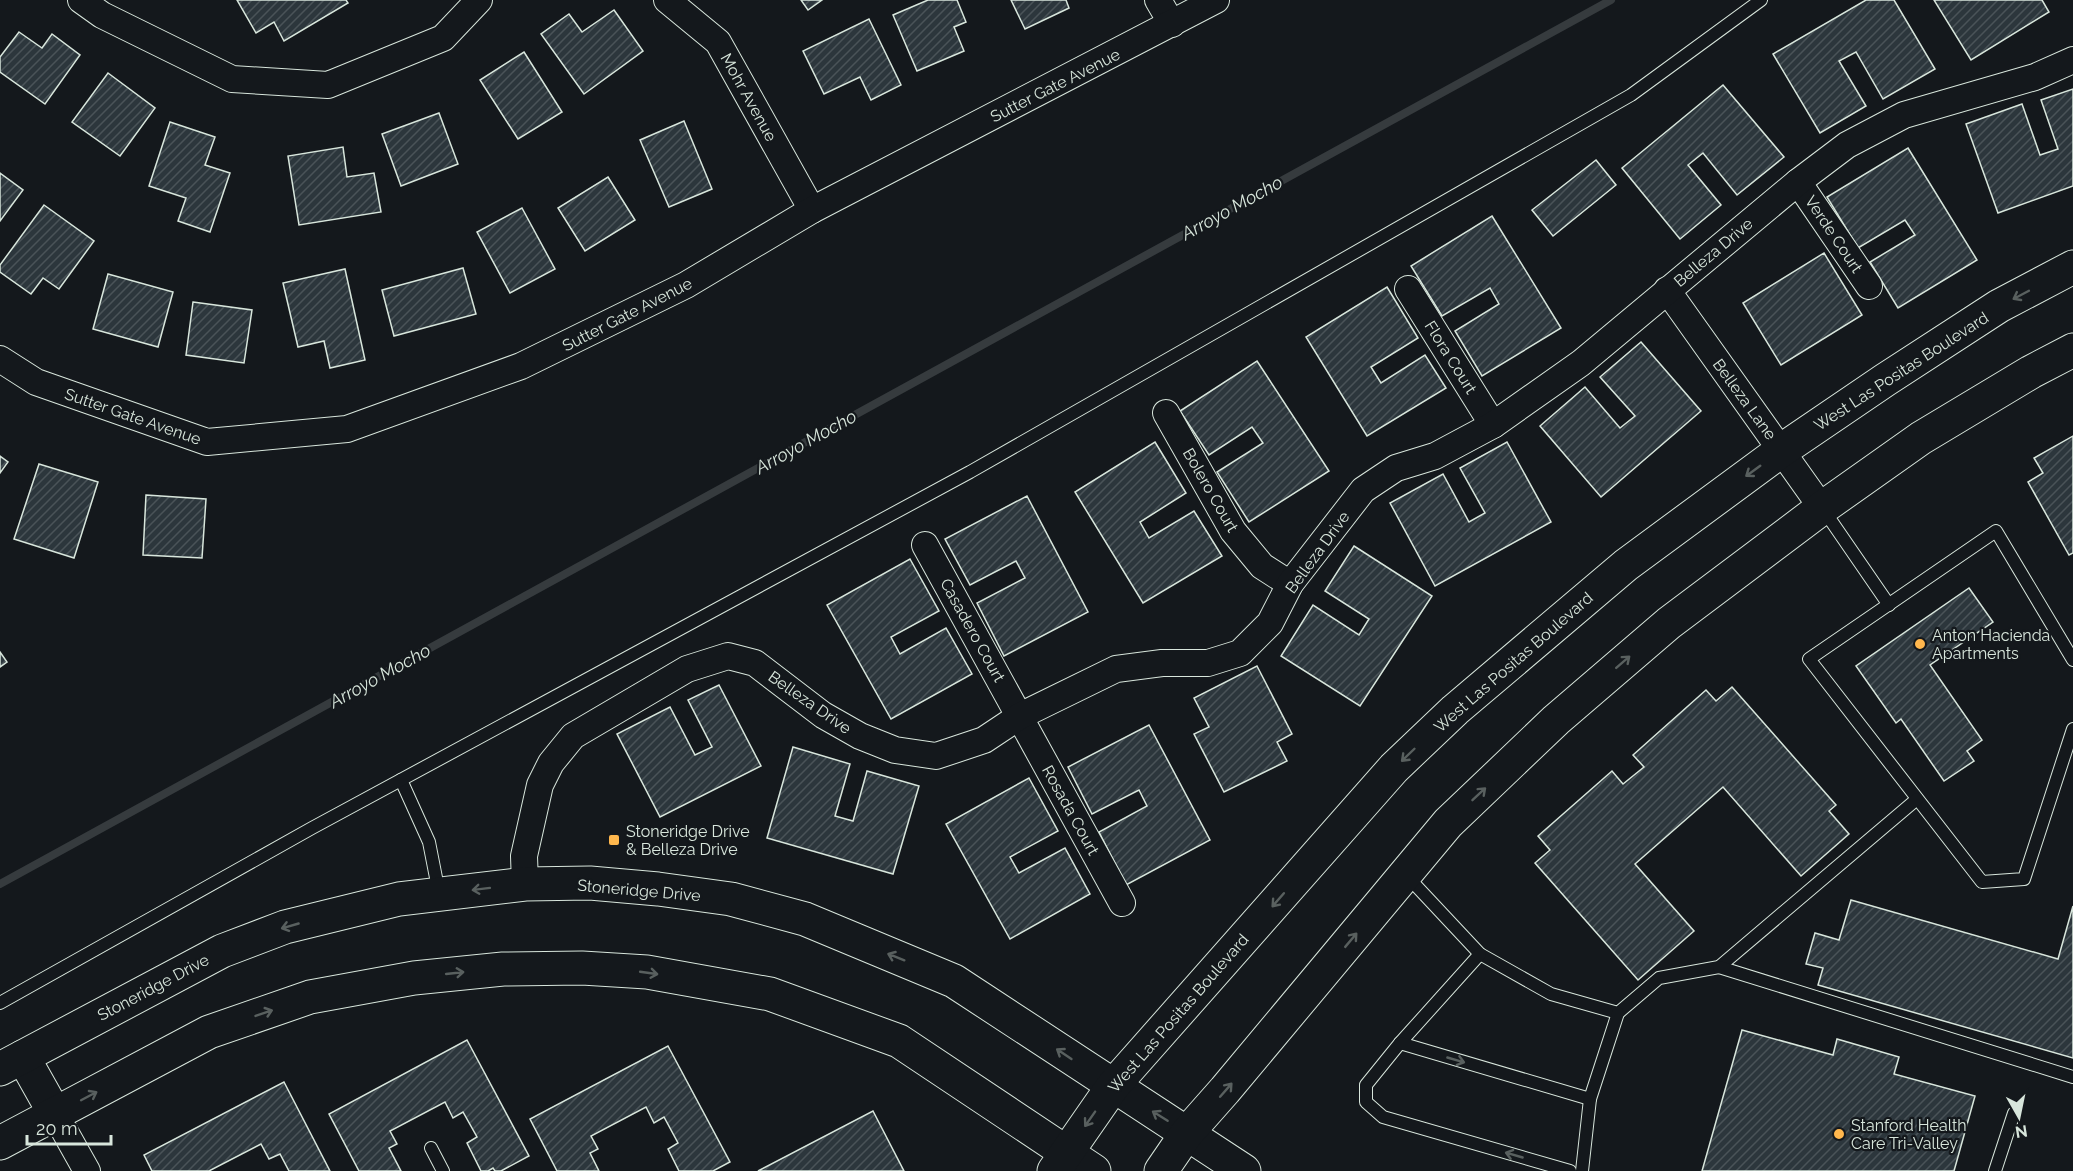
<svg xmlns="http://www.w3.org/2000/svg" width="2073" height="1171" font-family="Raleway,sans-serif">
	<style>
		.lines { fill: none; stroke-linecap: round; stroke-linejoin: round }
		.stream { stroke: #363b3e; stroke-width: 8 }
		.building { fill: url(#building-hatch); stroke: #d8e6dc; stroke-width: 1.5 }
		.service-casing { stroke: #d8e6dc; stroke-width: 14 }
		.minor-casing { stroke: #d8e6dc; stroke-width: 28 }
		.secondary-casing { stroke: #d8e6dc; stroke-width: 35 }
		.service { stroke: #14181c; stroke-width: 12 }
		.minor { stroke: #14181c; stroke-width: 26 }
		.secondary { stroke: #14181c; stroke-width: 33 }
		.oneway { stroke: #59605f }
		.poi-dot { fill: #ffb74d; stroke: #14181c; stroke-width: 2 }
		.labels { text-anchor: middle; stroke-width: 4.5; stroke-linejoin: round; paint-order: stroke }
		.street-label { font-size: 16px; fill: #d8e6dc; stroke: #14181c }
		.poi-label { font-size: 16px; fill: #d8e6dc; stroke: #14181c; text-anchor: start }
		.water-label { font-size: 18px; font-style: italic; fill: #d8e6dc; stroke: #14181c }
	</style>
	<defs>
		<pattern id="building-hatch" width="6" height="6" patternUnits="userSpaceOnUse" patternTransform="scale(1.5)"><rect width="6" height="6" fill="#2c363c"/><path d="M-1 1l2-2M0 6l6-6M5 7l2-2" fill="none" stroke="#4a5358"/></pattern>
	</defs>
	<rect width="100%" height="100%" fill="#14181c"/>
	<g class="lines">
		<polyline class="stream" points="0,884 1611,0"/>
	</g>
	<g class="building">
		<polygon points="237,0 346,0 348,3 284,41 274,22 256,33"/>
		<polygon points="801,0 822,0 808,10"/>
		<polygon points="928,0 957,0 966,22 954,27 964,51 917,71 893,15"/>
		<polygon points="1011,0 1066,0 1069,8 1025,29"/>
		<polygon points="1866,0 1894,0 1935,69 1883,99 1856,52 1839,61 1866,106 1820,133 1773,54"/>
		<polygon points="1934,0 2042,0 2049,12 1971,60"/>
		<polygon points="614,10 643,51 584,94 541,34 569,14 582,32"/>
		<polygon points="869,19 901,85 871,100 860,77 824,94 803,51"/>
		<polygon points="19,32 42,48 52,34 80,55 45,104 0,72 0,57"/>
		<polygon points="524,52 562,112 518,139 480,80"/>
		<polygon points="108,73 155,108 120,156 72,122"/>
		<polygon points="1723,85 1784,157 1737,195 1703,153 1688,165 1721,205 1680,239 1622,168"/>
		<polygon points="2073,89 2073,186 1998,213 1966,124 2022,104 2040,155 2058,149 2041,100"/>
		<polygon points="439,113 458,164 401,186 382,134"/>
		<polygon points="684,121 712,189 669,207 640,140"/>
		<polygon points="170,122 215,137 205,165 230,173 210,232 178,221 186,198 149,186"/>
		<polygon points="343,147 347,177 374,173 381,212 299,225 288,156"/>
		<polygon points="1908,148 1977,260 1898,308 1870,262 1915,235 1905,220 1858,248 1827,197"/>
		<polygon points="1596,160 1616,185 1553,236 1532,210"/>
		<polygon points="0,173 23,190 0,221"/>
		<polygon points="608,177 635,220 585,251 558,208"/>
		<polygon points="44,205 94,241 59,289 43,278 31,294 0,272 0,265"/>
		<polygon points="522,208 555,269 510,293 477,232"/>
		<polygon points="1492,216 1561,328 1482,376 1455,331 1499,304 1490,288 1442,316 1411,266"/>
		<polygon points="1824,253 1862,315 1781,365 1743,303"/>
		<polygon points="463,268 476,314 394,336 382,290"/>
		<polygon points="345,269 365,360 330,368 324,341 298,347 283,283"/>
		<polygon points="108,274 173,292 158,347 93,329"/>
		<polygon points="1387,287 1418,338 1371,367 1381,383 1425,355 1446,388 1367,436 1306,337"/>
		<polygon points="193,302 252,310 244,363 186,355"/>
		<polygon points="1641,342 1701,411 1601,497 1540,426 1585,387 1620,428 1635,416 1600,377"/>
		<polygon points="1257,361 1329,471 1249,522 1217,472 1263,443 1252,427 1209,455 1180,411"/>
		<polygon points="2073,436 2073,553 2069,555 2028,482 2043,473 2034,458"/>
		<polygon points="1155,442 1186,493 1140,522 1149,538 1194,511 1222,556 1143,603 1075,492"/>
		<polygon points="1507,442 1551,522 1435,586 1390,503 1443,474 1469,522 1485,513 1460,468"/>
		<polygon points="0,456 8,462 0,473"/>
		<polygon points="39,464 98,482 74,558 14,539"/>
		<polygon points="146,495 206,499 202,558 143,555"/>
		<polygon points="1027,496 1088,612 1004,656 977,603 1025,578 1016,561 970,585 945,539"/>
		<polygon points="1354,546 1432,596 1360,706 1281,656 1313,605 1359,635 1369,619 1325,591"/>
		<polygon points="910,559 939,611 891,637 900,654 946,628 972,674 891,719 827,605"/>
		<polygon points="1969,588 1993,622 1930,665 1982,740 1967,751 1974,761 1944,781 1901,719 1896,723 1856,666"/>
		<polygon points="0,652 7,662 0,667"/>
		<polygon points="1257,666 1292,734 1277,742 1287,761 1224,792 1194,734 1209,727 1194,698"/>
		<polygon points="719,685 761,766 660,817 617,734 670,707 695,755 712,747 688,700"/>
		<polygon points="1732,687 1836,805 1829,811 1849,834 1801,876 1723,787 1635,864 1694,931 1638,980 1535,863 1550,850 1538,836 1612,771 1623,784 1644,767 1633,755 1706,690 1716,701"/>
		<polygon points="1149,725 1210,840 1126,885 1099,832 1147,806 1139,790 1092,814 1068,767"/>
		<polygon points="793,747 850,764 835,816 853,821 867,771 919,786 893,874 767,838"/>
		<polygon points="1029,778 1058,831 1010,857 1019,873 1065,848 1090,894 1010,939 946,824"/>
		<polygon points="1851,900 2058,959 2073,906 2073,1058 1818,985 1823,968 1806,964 1815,933 1839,940"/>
		<polygon points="1742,1030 1833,1055 1837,1039 1899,1057 1894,1074 1975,1096 1954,1171 1702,1171"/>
		<polygon points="467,1040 529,1156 501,1171 495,1171 493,1168 488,1171 481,1171 467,1143 477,1137 463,1112 453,1118 445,1102 390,1131 397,1144 389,1148 401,1171 359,1171 329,1114"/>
		<polygon points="668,1046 730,1162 713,1171 679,1171 668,1149 678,1143 664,1117 654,1123 646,1107 591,1136 598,1149 590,1153 599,1171 557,1171 530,1119"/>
		<polygon points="284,1082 330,1171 289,1171 280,1154 269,1159 261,1144 209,1171 152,1171 144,1155"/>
		<polygon points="873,1111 904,1171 758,1171"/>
	</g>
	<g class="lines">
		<defs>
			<g id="service">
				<polyline points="1823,509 1889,605"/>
				<polyline points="2073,660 1996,531 1809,659 1982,882 2024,879 2073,729"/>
				<polyline points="401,780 429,842 439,893"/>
				<polyline points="1406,875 1480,954 1551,994 1618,1013 1659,978 1719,967 1917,799"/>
				<polyline points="1480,954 1400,1043 1366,1085 1366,1102 1383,1117 1570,1171"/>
				<polyline points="1719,967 2073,1077"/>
				<polyline points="0,1003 312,828 970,472 1631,95 1761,0"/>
				<polyline points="1400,1043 1590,1099"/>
				<polyline points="431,1148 443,1171"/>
				<polyline points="1582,1171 1590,1099 1618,1013"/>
				<polyline points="1995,1171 2014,1113"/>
			</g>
			<g id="minor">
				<polyline points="81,0 102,15 232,79 328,85 443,38 479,0"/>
				<polyline points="667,0 718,42 812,210"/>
				<polyline points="1158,0 1172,24"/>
				<polyline points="1798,182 1869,286"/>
				<polyline points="1408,289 1493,425"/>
				<polyline points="1667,290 1822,508"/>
				<polyline points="0,359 36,382 207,442 347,429 521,366 686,285 812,210 1216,0"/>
				<polyline points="1166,413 1233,531 1262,566 1290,584"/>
				<polyline points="925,545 1122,903"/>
				<polyline points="525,884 524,856 540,785 551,763 573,736 687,669 728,656 755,663 823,715 860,736 895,750 936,756 984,740 1020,716 1116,669 1162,663 1208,663 1240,653 1270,623 1290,584 1363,490 1396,468 1435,456 1493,425 1581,363 1798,182 1847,145 1904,115 2035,77 2073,60"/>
				<polyline points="55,1114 87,1171"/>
			</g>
			<g id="secondary">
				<polyline points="23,1057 55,1114"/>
				<polyline points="0,1069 222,951 285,927 399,899 525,884 590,883 658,889 731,899 805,919 954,981 1244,1171"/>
				<polyline points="0,1143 209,1032 310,997 414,978 503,969 582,968 647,972 770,994 899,1041 1094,1171"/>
				<polyline points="1054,1171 1113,1086 1394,768 1455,710 1626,565 1782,450 1885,380 1999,306 2073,267"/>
				<polyline points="1161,1171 1187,1133 1225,1090 1448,823 1556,720 1669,623 1822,508 1921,438 2031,372 2073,350"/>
			</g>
		</defs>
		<use href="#service" class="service-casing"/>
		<use href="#minor" class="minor-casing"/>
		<use href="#secondary" class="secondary-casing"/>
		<use href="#service" class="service"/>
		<use href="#minor" class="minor"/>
		<use href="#secondary" class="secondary"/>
	</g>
	<defs><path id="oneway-shaft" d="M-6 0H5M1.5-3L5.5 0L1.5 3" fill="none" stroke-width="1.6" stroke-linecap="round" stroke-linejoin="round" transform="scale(1.5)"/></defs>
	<g class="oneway">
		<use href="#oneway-shaft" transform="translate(2021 295) rotate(152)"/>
		<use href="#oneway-shaft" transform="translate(1753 471) rotate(144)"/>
		<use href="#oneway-shaft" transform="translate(1623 662) rotate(-41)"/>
		<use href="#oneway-shaft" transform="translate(1408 755) rotate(136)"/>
		<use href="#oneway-shaft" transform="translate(1479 794) rotate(-43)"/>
		<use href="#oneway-shaft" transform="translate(481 889) rotate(173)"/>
		<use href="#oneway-shaft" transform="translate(1278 900) rotate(131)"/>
		<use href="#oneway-shaft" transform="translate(290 926) rotate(164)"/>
		<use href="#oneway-shaft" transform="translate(1351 940) rotate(-50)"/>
		<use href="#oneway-shaft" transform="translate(896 957) rotate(-158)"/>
		<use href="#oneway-shaft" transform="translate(455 973) rotate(-6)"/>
		<use href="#oneway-shaft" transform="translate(649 973) rotate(8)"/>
		<use href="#oneway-shaft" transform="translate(264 1013) rotate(-19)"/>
		<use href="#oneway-shaft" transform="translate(1064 1054) rotate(-146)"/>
		<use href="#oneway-shaft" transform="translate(1456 1060) rotate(16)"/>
		<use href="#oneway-shaft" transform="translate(1226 1090) rotate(-49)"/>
		<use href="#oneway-shaft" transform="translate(89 1096) rotate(-28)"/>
		<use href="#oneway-shaft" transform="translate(1160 1116) rotate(-148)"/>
		<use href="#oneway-shaft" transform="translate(1090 1119) rotate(125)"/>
		<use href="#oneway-shaft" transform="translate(1514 1155) rotate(-164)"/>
	</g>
	<g class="poi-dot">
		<circle cx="1920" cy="644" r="6"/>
		<rect x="608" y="834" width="12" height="12" rx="3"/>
		<circle cx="1839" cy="1134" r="6"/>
	</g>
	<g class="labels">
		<g class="street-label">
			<text transform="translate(1055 85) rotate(-27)" y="6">Sutter Gate Avenue</text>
			<text transform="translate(749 97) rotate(61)" y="6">Mohr Avenue</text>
			<text transform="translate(1834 234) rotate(56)" y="6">Verde Court</text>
			<text transform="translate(1713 252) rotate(-40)" y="6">Belleza Drive</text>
			<text transform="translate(627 314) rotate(-27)" y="6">Sutter Gate Avenue</text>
			<text transform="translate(1451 357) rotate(58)" y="6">Flora Court</text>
			<text transform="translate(1901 371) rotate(-33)" y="6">West Las Positas Boulevard</text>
			<text transform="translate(1745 399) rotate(54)" y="6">Belleza Lane</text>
			<text transform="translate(133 416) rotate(19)" y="6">Sutter Gate Avenue</text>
			<text transform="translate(1211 490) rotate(60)" y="6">Bolero Court</text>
			<text transform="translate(1317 552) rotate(-54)" y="6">Belleza Drive</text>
			<text transform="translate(973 630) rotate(61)" y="6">Casadero Court</text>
			<text transform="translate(1513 662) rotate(-41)" y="6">West Las Positas Boulevard</text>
			<text transform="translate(810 702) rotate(35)" y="6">Belleza Drive</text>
			<text transform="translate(1071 810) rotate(61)" y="6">Rosada Court</text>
			<text transform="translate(639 890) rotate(5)" y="6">Stoneridge Drive</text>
			<text transform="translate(153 987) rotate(-28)" y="6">Stoneridge Drive</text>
			<text transform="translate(1178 1013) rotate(-49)" y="6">West Las Positas Boulevard</text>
		</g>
		<g class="poi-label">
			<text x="1932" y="641">Anton Hacienda<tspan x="1932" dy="18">Apartments</tspan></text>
			<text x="626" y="837">Stoneridge Drive<tspan x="626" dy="18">&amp; Belleza Drive</tspan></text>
			<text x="1851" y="1131">Stanford Health<tspan x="1851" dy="18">Care Tri-Valley</tspan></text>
		</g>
		<g class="water-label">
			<text transform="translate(1232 208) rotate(-29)" y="6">Arroyo Mocho</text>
			<text transform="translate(806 442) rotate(-29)" y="6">Arroyo Mocho</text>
			<text transform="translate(380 676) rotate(-29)" y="6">Arroyo Mocho</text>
		</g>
	</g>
	<g transform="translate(2019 1117) rotate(171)" stroke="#14181c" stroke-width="4.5" paint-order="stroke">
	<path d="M0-4.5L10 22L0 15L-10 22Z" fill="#d8e6dc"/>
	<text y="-9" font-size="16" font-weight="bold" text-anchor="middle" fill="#d8e6dc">N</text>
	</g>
	<path d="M27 1135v9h84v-9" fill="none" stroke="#d8e6dc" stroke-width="3"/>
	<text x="36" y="1135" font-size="18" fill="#d8e6dc" stroke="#14181c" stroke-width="4.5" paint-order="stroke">20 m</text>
</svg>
